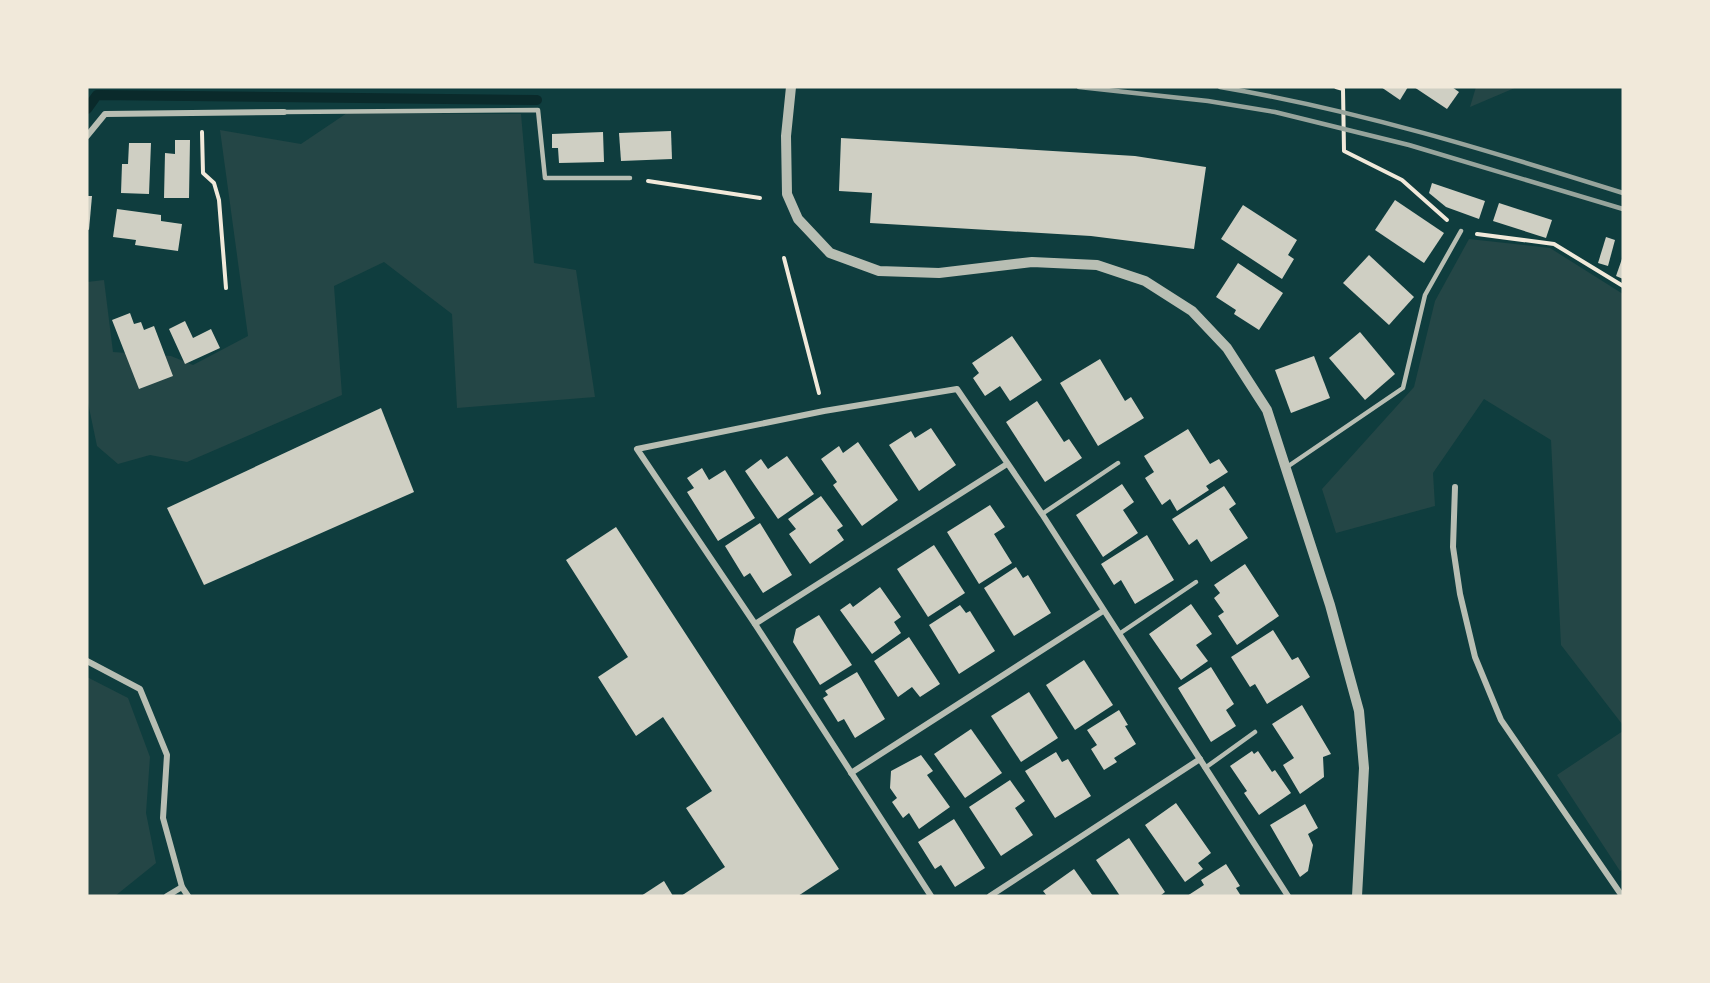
<svg xmlns="http://www.w3.org/2000/svg" width="1710" height="983" font-family="Lora,serif">
	<style>
		.green { fill: #244646 }
		.lines { fill: none; stroke-linecap: round; stroke-linejoin: round }
		.stream { stroke: #0a2a2b; stroke-width: 10 }
		.building { fill: #cfcfc3 }
		.path { stroke: #f1e9da; stroke-width: 4 }
		.service { stroke: #b8beb3; stroke-width: 4.5 }
		.minor { stroke: #b8beb3; stroke-width: 6 }
		.tertiary { stroke: #b8beb3; stroke-width: 10 }
		.rail { stroke: #97a49c; stroke-width: 4.5 }
	</style>
	<rect width="100%" height="100%" fill="#0f3d3e"/>
	<g class="green">
		<polygon points="1476,87 1517,87 1470,107"/>
		<polygon points="347,113 521,114 534,263 576,270 595,397 457,408 452,314 384,262 334,286 342,395 187,462 150,455 118,464 97,446 87,398 87,282 104,280 113,352 171,356 193,365 248,336 220,130 301,144"/>
		<polygon points="1469,239 1550,248 1623,294 1622,724 1561,645 1551,440 1484,399 1433,473 1435,506 1336,533 1322,489 1414,387 1435,301"/>
		<polygon points="87,677 128,698 150,757 146,813 156,863 115,896 87,896"/>
		<polygon points="1623,731 1623,869 1620,871 1557,775"/>
	</g>
	<g class="lines">
		<polyline class="stream" points="87,109 97,95 537,100"/>
	</g>
	<g class="building">
		<polygon points="1381,87 1408,87 1400,100"/>
		<polygon points="1414,87 1452,87 1459,92 1447,109"/>
		<polygon points="671,131 672,159 621,161 619,133"/>
		<polygon points="603,132 604,162 559,163 558,148 552,148 552,134"/>
		<polygon points="841,138 1135,156 1206,167 1194,249 1091,236 870,223 872,193 839,191"/>
		<polygon points="175,140 190,140 189,198 164,198 165,153 175,154"/>
		<polygon points="129,143 151,143 149,194 121,193 122,164 128,164"/>
		<polygon points="1432,183 1485,201 1479,219 1446,207 1429,193"/>
		<polygon points="87,196 92,196 89,230 87,229"/>
		<polygon points="1395,200 1444,233 1424,263 1375,230"/>
		<polygon points="1499,203 1552,220 1546,238 1493,221"/>
		<polygon points="1243,205 1297,240 1288,255 1294,259 1282,279 1221,239"/>
		<polygon points="117,209 161,215 161,221 182,224 178,251 135,245 136,240 113,237"/>
		<polygon points="1606,237 1615,240 1608,266 1598,263"/>
		<polygon points="1369,255 1414,297 1389,325 1343,283"/>
		<polygon points="1623,256 1623,279 1616,276"/>
		<polygon points="1238,263 1283,293 1259,330 1234,314 1236,310 1216,297"/>
		<polygon points="130,313 134,324 141,322 144,330 154,326 173,376 139,389 112,320"/>
		<polygon points="185,321 193,338 211,329 220,348 185,364 169,329"/>
		<polygon points="1360,332 1395,374 1365,400 1329,358"/>
		<polygon points="1012,336 1042,380 1010,401 1000,386 985,396 973,378 979,373 972,363"/>
		<polygon points="1314,356 1330,398 1291,413 1275,370"/>
		<polygon points="1100,359 1125,401 1131,397 1144,418 1098,446 1060,383"/>
		<polygon points="1037,401 1064,442 1069,439 1082,458 1045,482 1006,422"/>
		<polygon points="381,408 414,492 204,585 167,508"/>
		<polygon points="931,428 956,465 919,491 889,445 911,431 915,438"/>
		<polygon points="1188,429 1210,464 1219,459 1228,472 1206,486 1209,490 1177,511 1170,499 1162,505 1145,478 1154,472 1144,456"/>
		<polygon points="858,442 898,500 862,526 833,485 837,482 821,459 839,446 843,453"/>
		<polygon points="787,456 814,494 778,519 745,471 761,459 768,469"/>
		<polygon points="702,468 709,480 725,470 755,518 718,541 687,492 694,488 687,478"/>
		<polygon points="1122,484 1134,502 1123,510 1138,533 1103,557 1076,515"/>
		<polygon points="1224,486 1236,504 1229,509 1248,538 1211,562 1197,539 1189,545 1172,519"/>
		<polygon points="821,496 843,526 837,530 844,540 810,564 789,534 796,529 788,519"/>
		<polygon points="990,505 1005,527 994,534 1012,563 979,584 947,532"/>
		<polygon points="760,523 792,575 763,593 750,573 744,577 725,546"/>
		<polygon points="616,527 839,869 798,896 681,896 725,867 686,808 712,791 663,717 636,736 598,677 628,657 566,560"/>
		<polygon points="1147,535 1174,580 1135,604 1121,580 1114,585 1101,564"/>
		<polygon points="934,545 965,593 928,617 897,569"/>
		<polygon points="1245,564 1279,616 1237,645 1218,616 1224,612 1214,598 1220,593 1214,585"/>
		<polygon points="1016,567 1023,578 1028,575 1051,613 1014,636 984,588"/>
		<polygon points="880,587 901,617 894,622 901,633 872,654 840,610 850,603 853,607"/>
		<polygon points="1191,604 1212,634 1196,645 1208,661 1181,680 1149,634"/>
		<polygon points="960,605 966,613 970,611 995,651 959,674 929,625"/>
		<polygon points="819,615 852,665 820,685 793,642 796,629"/>
		<polygon points="1273,630 1292,660 1298,657 1310,677 1267,704 1255,684 1250,687 1231,657"/>
		<polygon points="909,637 940,684 920,697 912,687 898,697 874,661"/>
		<polygon points="1084,660 1113,705 1075,730 1046,685"/>
		<polygon points="1211,667 1234,704 1226,710 1236,726 1211,742 1178,688"/>
		<polygon points="857,672 885,719 855,738 844,719 838,722 823,698 828,695 825,691"/>
		<polygon points="1029,692 1058,738 1021,762 991,716"/>
		<polygon points="1302,705 1331,754 1323,757 1324,777 1300,794 1283,765 1294,758 1272,724"/>
		<polygon points="1119,710 1128,725 1125,726 1136,744 1114,758 1117,762 1104,770 1091,749 1097,745 1087,730"/>
		<polygon points="971,729 1002,773 965,798 934,754"/>
		<polygon points="1252,751 1254,754 1258,751 1272,772 1275,770 1291,793 1259,815 1244,793 1247,791 1230,766"/>
		<polygon points="1056,752 1062,762 1068,759 1091,796 1055,818 1025,771"/>
		<polygon points="921,755 933,771 927,775 950,807 919,829 909,813 903,818 892,802 897,798 890,788 891,771"/>
		<polygon points="1010,780 1025,801 1015,808 1033,835 1001,856 969,807"/>
		<polygon points="1176,803 1211,853 1198,863 1203,869 1185,882 1145,825"/>
		<polygon points="1305,804 1318,828 1308,834 1313,845 1308,871 1300,877 1270,825"/>
		<polygon points="954,819 985,868 955,887 941,865 935,869 918,842"/>
		<polygon points="1129,838 1165,892 1160,896 1120,896 1096,860"/>
		<polygon points="1226,864 1240,886 1236,888 1241,896 1187,896 1204,885 1201,880"/>
		<polygon points="1074,869 1093,896 1047,896 1043,891"/>
		<polygon points="664,881 673,896 641,896"/>
	</g>
	<g class="lines">
		<g class="path">
			<polyline points="1336,87 1343,89 1344,151 1402,180 1447,220"/>
			<polyline points="202,132 203,173 214,183 219,200 226,288"/>
			<polyline points="648,181 760,198"/>
			<polyline points="1477,234 1554,244 1623,286"/>
			<polyline points="784,258 819,393"/>
		</g>
		<g class="service">
			<polyline points="284,112 538,110 545,178 630,178"/>
			<polyline points="1287,467 1403,388 1425,295 1461,231"/>
			<polyline points="1042,514 1118,463"/>
			<polyline points="1119,634 1196,582"/>
			<polyline points="1205,768 1255,732"/>
		</g>
		<g class="minor">
			<polyline points="87,136 105,114 284,112"/>
			<polyline points="1455,487 1453,547 1460,594 1475,657 1501,720 1620,893"/>
			<polyline points="755,624 1007,464"/>
			<polyline points="87,661 140,689 167,755 163,818 182,887 188,896"/>
			<polyline points="851,773 1103,611"/>
			<polyline points="167,896 182,887"/>
			<polyline points="931,896 755,624 637,449 824,411 957,389 1042,514 1288,896"/>
			<polyline points="990,896 1200,759"/>
		</g>
		<polyline class="tertiary" points="791,87 786,136 787,194 798,219 830,253 879,271 939,273 1032,262 1097,265 1145,281 1192,311 1227,348 1267,410 1330,605 1359,711 1364,768 1357,896"/>
		<g class="rail">
			<polyline points="1079,87 1208,101 1275,112 1409,145 1623,209"/>
			<path d="M1220 87C1357 110 1490 151 1623 193"/>
		</g>
	</g>
	<rect width="1710" height="983" fill="none" stroke="#f1e9da" stroke-width="177"/>
</svg>
